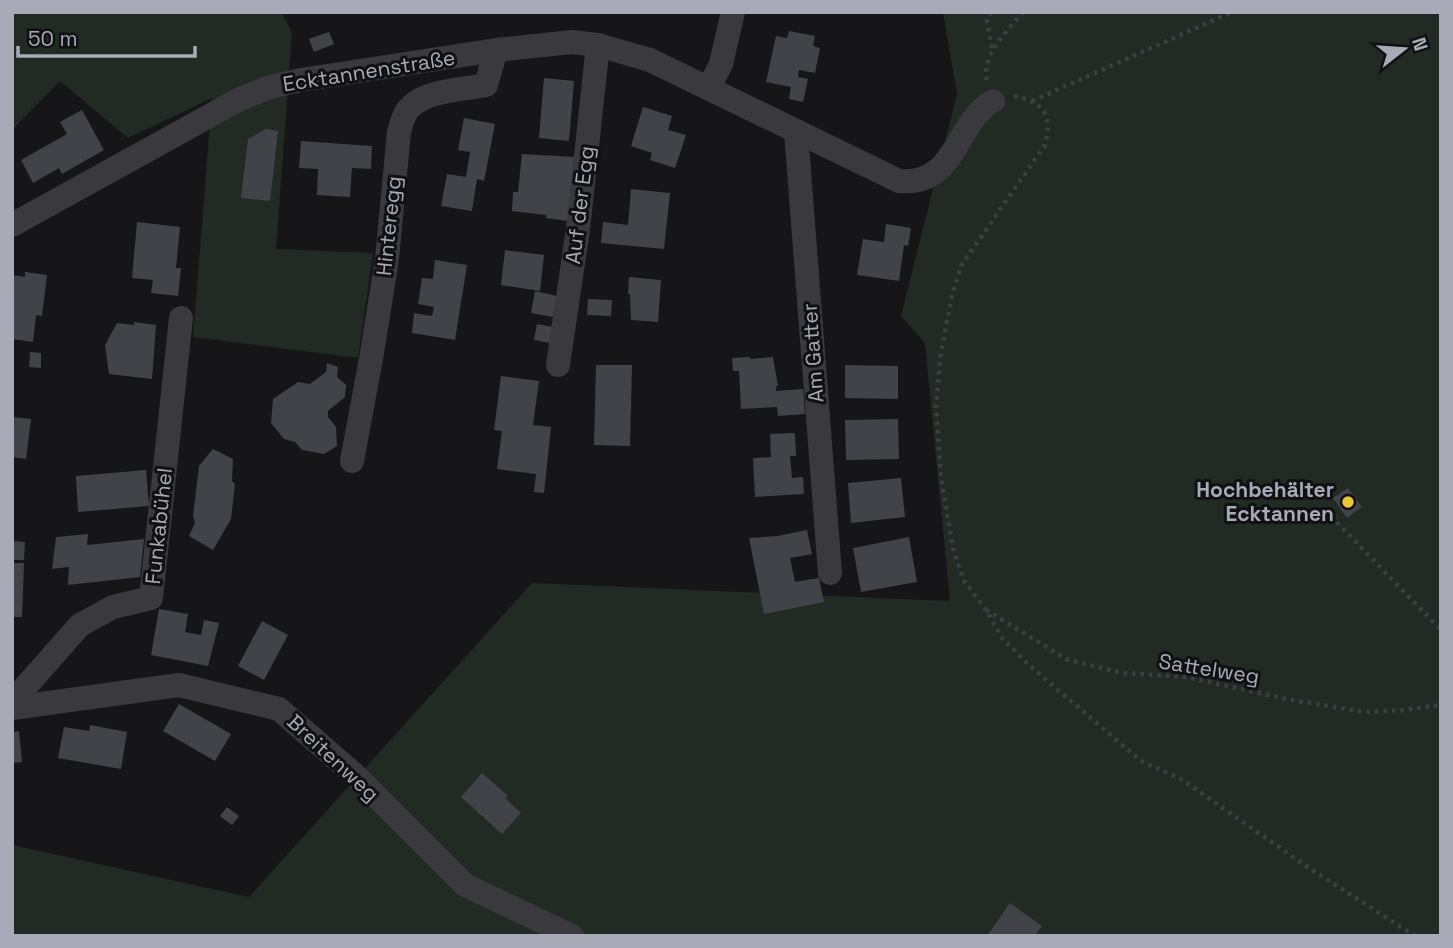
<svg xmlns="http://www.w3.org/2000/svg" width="1453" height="948" font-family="'Space Grotesk',sans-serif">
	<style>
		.green { fill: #222a24 }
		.building { fill: #424348 }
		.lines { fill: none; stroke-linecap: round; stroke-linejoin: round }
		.path { stroke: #3d3e43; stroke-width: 4.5; stroke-dasharray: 3.5 5; stroke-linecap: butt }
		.street { stroke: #39393e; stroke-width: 24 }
		.poi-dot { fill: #ecc639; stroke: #111113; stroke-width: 2.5 }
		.labels { text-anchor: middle; stroke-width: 6; stroke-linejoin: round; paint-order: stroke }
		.street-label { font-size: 21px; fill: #a8abb7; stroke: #111113 }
		.poi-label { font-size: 21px; font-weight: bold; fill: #a8abb7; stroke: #111113; text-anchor: end }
	</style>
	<rect width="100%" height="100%" fill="#161618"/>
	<g class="green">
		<polygon points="12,12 281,12 292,32 276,249 373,253 358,358 193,337 212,98 128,138 60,81 12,130"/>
		<polygon points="943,12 1441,12 1441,936 12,936 12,845 249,897 532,583 950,601 925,343 901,316 957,94"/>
	</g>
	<g class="building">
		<polygon points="789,31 815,36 813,46 820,48 815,73 799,70 798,77 808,79 803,102 789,99 791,87 766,82 776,36 787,38"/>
		<polygon points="329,32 334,44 314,52 309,39"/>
		<polygon points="544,78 574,81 569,141 539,138"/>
		<polygon points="643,107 672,116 668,130 686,135 675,168 650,160 652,153 631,146"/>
		<polygon points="82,110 104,150 62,174 59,168 33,183 21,160 67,134 60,122"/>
		<polygon points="464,118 495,124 484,181 477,179 472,211 441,206 447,174 466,177 470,152 458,150"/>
		<polygon points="266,129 278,131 270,201 241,198 248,139"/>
		<polygon points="301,141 372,146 371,169 352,168 350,197 317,195 318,169 299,168"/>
		<polygon points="522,154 575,157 568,221 546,218 546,215 512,211 513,192 518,192"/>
		<polygon points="631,189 670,193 664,249 601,243 603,222 628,225"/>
		<polygon points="137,222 180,227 176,268 181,268 178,296 151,293 153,280 132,278"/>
		<polygon points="886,224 911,228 908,246 904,245 899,281 857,275 863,239 884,242"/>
		<polygon points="505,250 544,255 540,291 501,285"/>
		<polygon points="435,260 467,265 455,340 412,333 414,313 432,316 434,307 418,304 422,278 433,279"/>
		<polygon points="25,272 47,275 42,316 36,315 33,342 12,339 12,275 25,277"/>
		<polygon points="629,277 661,280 658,322 631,320 630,294 628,294"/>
		<polygon points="535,291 557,296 553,317 531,313"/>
		<polygon points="588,299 612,300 611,316 587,315"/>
		<polygon points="134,322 156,325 152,379 109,374 105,345 117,323 134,325"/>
		<polygon points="537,324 553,327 550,343 534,340"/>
		<polygon points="30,352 41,353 41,368 29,367"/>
		<polygon points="750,357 750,359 773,357 778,386 776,386 776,391 803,389 805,414 778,416 777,407 741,409 739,371 733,371 732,358"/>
		<polygon points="327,363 338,367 337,377 346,385 345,397 328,411 328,417 336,427 337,446 324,454 302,450 295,442 284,439 271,423 273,399 298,382 310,384 326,372"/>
		<polygon points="596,365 632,365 630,446 594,445"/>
		<polygon points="845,365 898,366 898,399 845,398"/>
		<polygon points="501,376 539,381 533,425 551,427 544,493 534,492 536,474 497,469 502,431 494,430"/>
		<polygon points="12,417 31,419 26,459 12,457"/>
		<polygon points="898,419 899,459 846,460 845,420"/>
		<polygon points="795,433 796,456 790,456 792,478 803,477 804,494 755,497 753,458 771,457 770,434"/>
		<polygon points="213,449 233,459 232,481 235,484 231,519 213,550 189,536 195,523 193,516 199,466"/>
		<polygon points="146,470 149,506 78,512 76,476"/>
		<polygon points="901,478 905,517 851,523 848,483"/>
		<polygon points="1348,488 1362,507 1347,518 1333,498"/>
		<polygon points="807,530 812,554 790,558 795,582 819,578 824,602 764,614 749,538 778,536"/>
		<polygon points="88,534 87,545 144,539 140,577 68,585 69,567 52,569 56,537"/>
		<polygon points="909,537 917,582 861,592 853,548"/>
		<polygon points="12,541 25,542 24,560 12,560"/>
		<polygon points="12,563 24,563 22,617 12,617"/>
		<polygon points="159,609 188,614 185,632 201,635 204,620 219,623 208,666 151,655"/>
		<polygon points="262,621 288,635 264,680 238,666"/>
		<polygon points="179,704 231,734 215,761 163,731"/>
		<polygon points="90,725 127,732 121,769 58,758 64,727 89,731"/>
		<polygon points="19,731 22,762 12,763 12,732"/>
		<polygon points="482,773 508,796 505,798 521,813 502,834 461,797"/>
		<polygon points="227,807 239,816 232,825 220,816"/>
		<polygon points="1010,903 1042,926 1035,936 987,936"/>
	</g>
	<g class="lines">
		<g class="path">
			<polyline points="991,12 987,20 992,50"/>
			<path d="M987 80C981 54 1008 31 1023 12"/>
			<path d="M1014 96C1045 102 1052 116 1045 145L961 266 952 295 941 352 936 406 941 478 953 548 964 581 986 610 1002 638 1030 666 1141 761 1181 779 1312 870 1415 936"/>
			<polyline points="1032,101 1232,12"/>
			<polyline points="1325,510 1441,630"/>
			<polyline points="986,610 1066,659 1122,673 1187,677 1286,699 1365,712 1403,710 1441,705"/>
		</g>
		<g class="street">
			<polyline points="709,87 721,64 733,12"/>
			<polyline points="796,132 830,573"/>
			<path d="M12 225 240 99 270 87 301 80 496 50 572 42 598 45 650 60 899 181C957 186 954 124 993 101"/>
			<polyline points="558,365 578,229 598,45"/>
			<path d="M352 461 371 359 387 259 399 132C401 125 403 116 407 111 422 90 462 90 486 85L496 50"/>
			<polyline points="12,702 80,625 113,607 151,598 181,318"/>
			<polyline points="12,708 179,685 279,709 356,776 465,885 572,936"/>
		</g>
	</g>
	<circle class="poi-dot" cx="1348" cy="502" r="7"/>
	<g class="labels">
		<g class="street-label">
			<text transform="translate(369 71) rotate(-9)" y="7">Ecktannenstraße</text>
			<text transform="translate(580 205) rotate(-83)" y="7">Auf der Egg</text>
			<text transform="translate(389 226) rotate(-84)" y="7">Hinteregg</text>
			<text transform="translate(813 353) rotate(-94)" y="7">Am Gatter</text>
			<text transform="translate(159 526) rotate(-84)" y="7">Funkabühel</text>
			<text transform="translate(1209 669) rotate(9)" y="7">Sattelweg</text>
			<text transform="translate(333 758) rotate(43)" y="7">Breitenweg</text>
		</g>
		<g class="poi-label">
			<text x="1334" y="497">Hochbehälter<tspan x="1334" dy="24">Ecktannen</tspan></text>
		</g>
	</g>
	<rect width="1453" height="948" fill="none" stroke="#a8abb7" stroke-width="28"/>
	<g transform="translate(1404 49) rotate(73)" stroke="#111113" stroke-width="5" paint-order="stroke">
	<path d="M0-5L12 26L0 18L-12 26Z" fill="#a8abb7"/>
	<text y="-10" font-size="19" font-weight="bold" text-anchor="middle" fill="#a8abb7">N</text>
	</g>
	<path d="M18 46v10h177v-10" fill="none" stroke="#a8abb7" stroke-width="3.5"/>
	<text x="28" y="46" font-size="21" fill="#a8abb7" stroke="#111113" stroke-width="5" paint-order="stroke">50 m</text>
</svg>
